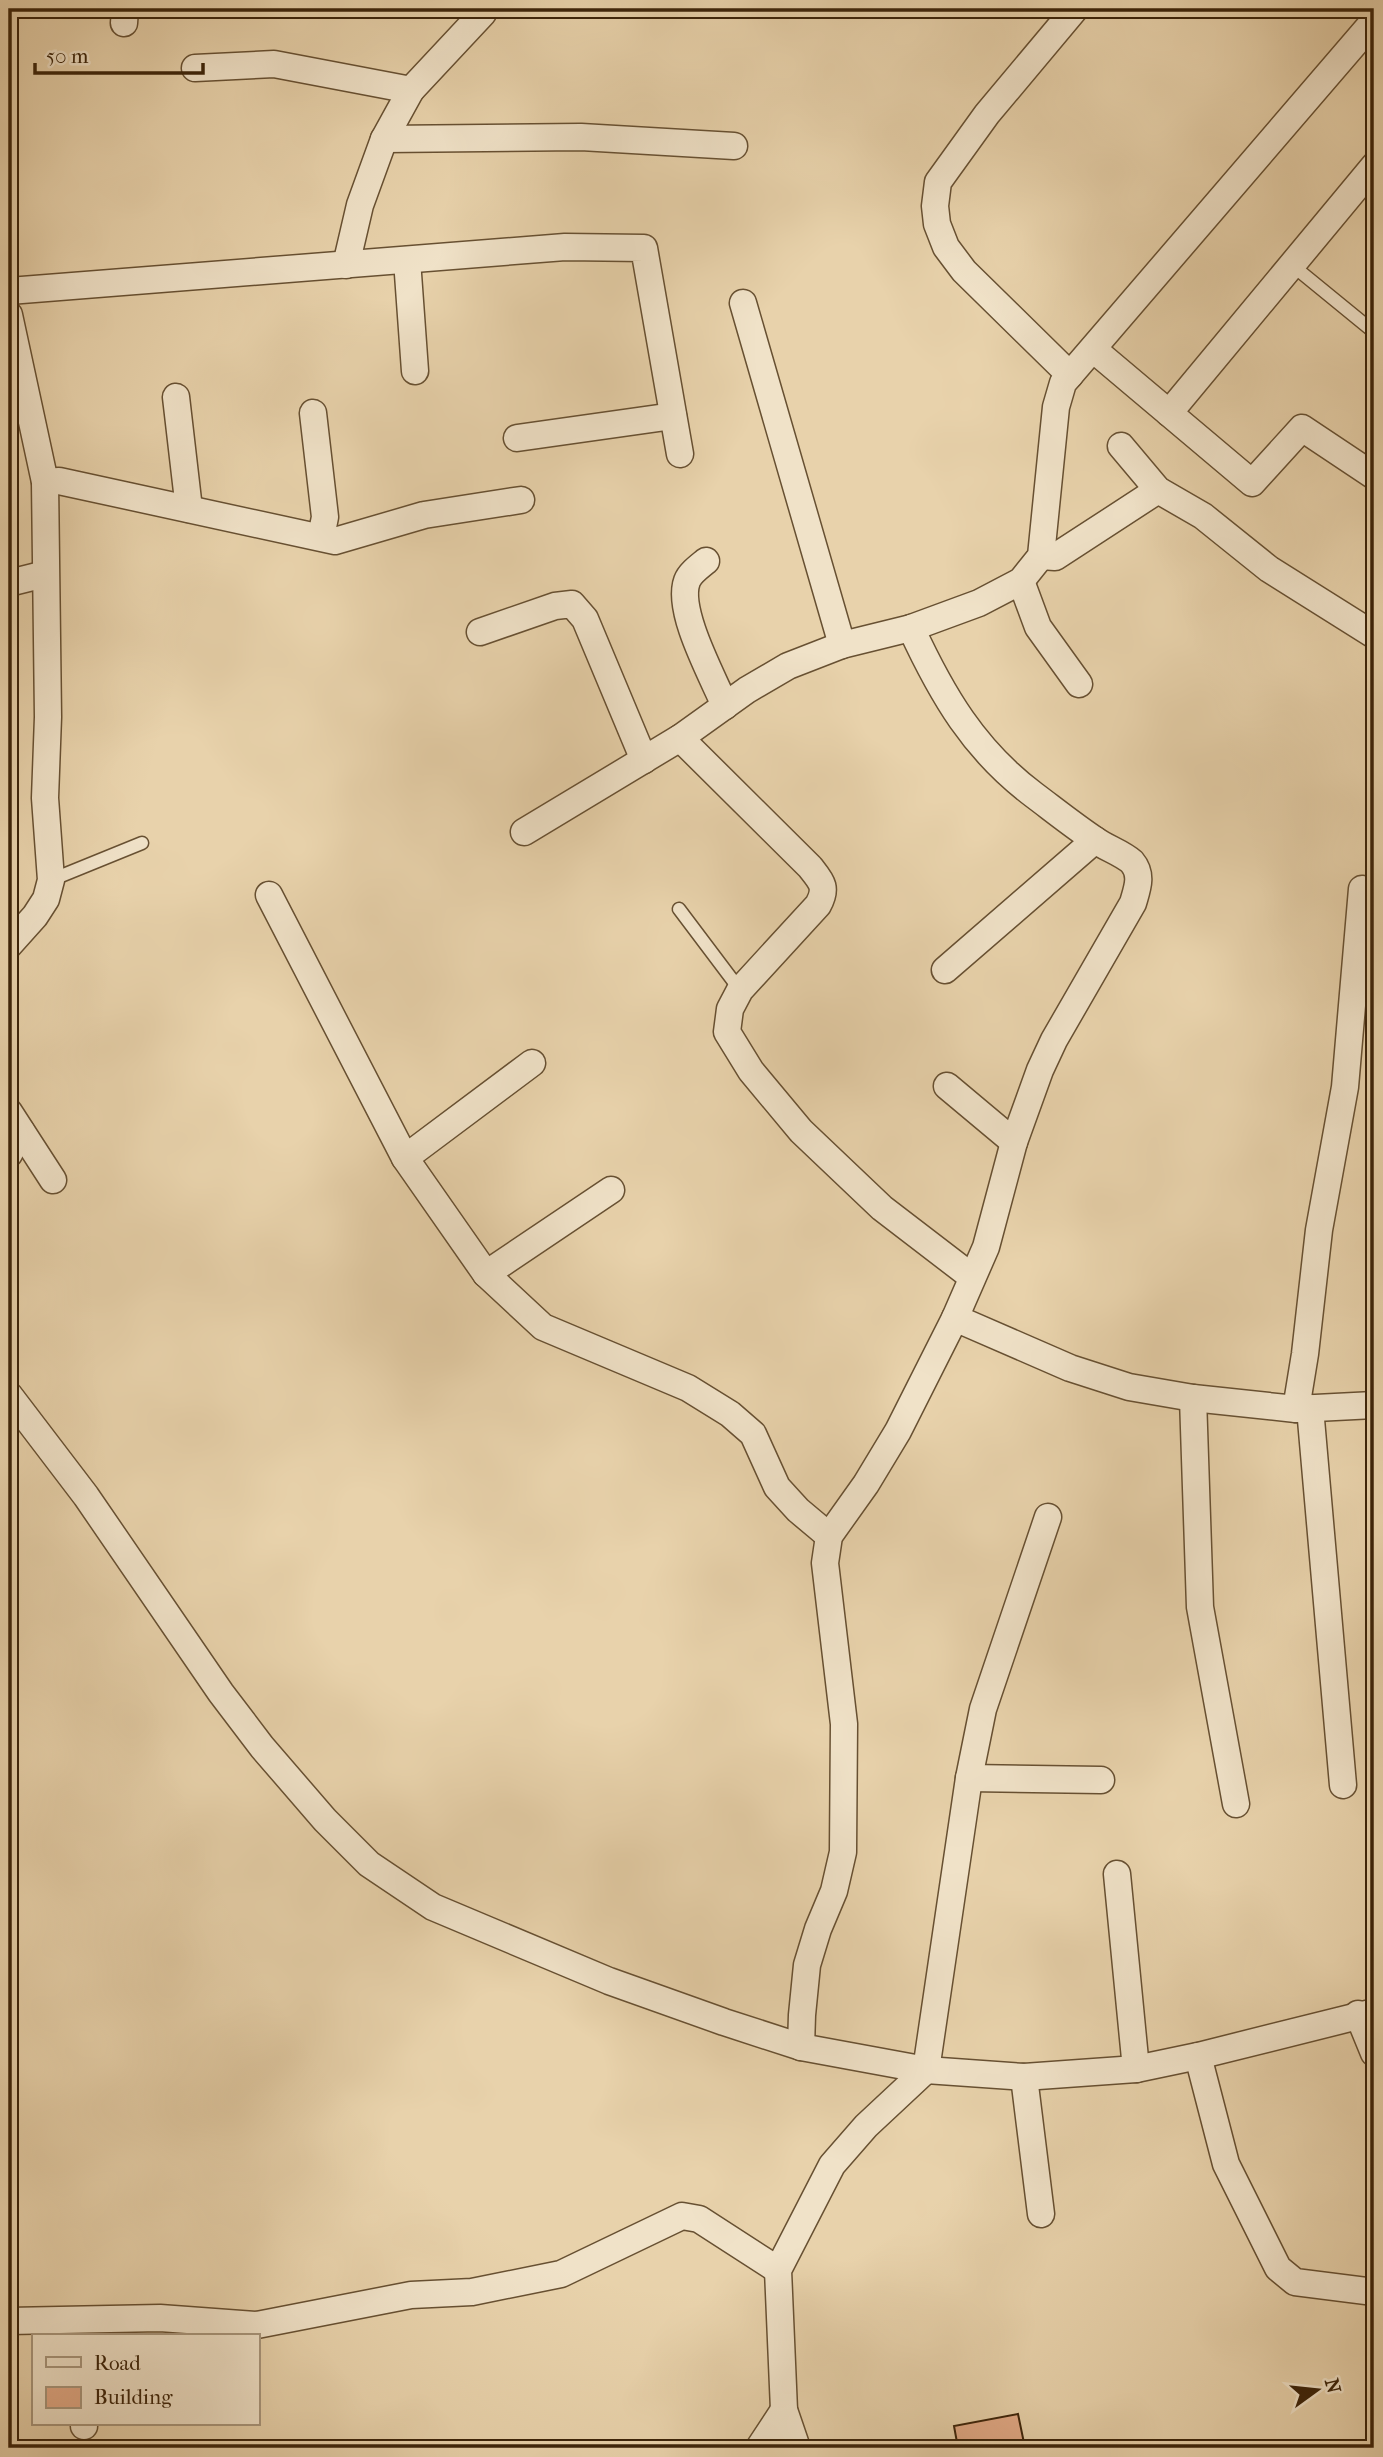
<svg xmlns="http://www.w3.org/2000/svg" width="1383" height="2457" font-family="'IM FELL French Canon',serif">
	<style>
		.building { fill: #e2aa87; stroke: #3c240a; stroke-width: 2 }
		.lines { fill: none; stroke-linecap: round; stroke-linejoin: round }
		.service-casing { stroke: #675032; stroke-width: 15 }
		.minor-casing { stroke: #675032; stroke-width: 29 }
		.service { stroke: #f0e2c8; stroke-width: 12 }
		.minor { stroke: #f0e2c8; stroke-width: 26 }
	</style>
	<rect width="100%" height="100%" fill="#e8d2ab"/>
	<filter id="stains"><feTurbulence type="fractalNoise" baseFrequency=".00286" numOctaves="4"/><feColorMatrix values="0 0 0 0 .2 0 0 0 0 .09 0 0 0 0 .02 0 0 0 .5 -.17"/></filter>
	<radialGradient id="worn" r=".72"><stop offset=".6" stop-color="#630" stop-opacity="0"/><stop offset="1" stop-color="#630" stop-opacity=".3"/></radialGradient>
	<polygon class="building" points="1018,2414 1024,2443 996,2448 958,2448 954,2426"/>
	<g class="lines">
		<defs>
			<g id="service">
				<polyline points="1292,265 1374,332"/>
				<polyline points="51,880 142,843"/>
				<polyline points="679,909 740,990"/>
			</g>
			<g id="minor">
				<polyline points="124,23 125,9"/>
				<polyline points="195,68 274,64 411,90"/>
				<polyline points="384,139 581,137 734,146"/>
				<polyline points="407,260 415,371"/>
				<polyline points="346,265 360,205 384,139 411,90 483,13 484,9"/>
				<polyline points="9,291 565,247 644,248 680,454"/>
				<polyline points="743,303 842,645"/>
				<polyline points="9,315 45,482 48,717 45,798 51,880 46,899 35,916 9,945"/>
				<polyline points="1093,349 1252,483 1302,428 1374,476"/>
				<polyline points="1070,375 964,271 946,247 937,224 935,206 938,182 987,114 1075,9"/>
				<polyline points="176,397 189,509"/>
				<polyline points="313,413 325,517 321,537"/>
				<polyline points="1169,413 1374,166"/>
				<polyline points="517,438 673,416"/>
				<polyline points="1121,446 1158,490 1203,516 1269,569 1374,635"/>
				<polyline points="45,482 59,481 335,541 424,515 521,500"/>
				<polyline points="1041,556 1055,557 1158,490"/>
				<path d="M706 561C700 566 690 573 687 581 676 611 713 677 725 706"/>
				<polyline points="1021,581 1038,627 1079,684"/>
				<polyline points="9,583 45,574"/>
				<polyline points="480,632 555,606 572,604 585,619 644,760"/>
				<path d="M680 738 810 867C821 881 828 887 818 905L740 990 730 1009 727 1032 751 1071 801 1131 882 1208 972 1277"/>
				<polyline points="524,832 680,738 747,690 788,666 842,645 911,628 979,603 1021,581 1041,556 1056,407 1063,383 1374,21"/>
				<polyline points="269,895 405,1158 486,1274 543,1327 688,1388 730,1414 753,1434 777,1487 798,1510 829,1536"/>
				<polyline points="945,970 1095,840"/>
				<polyline points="947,1086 1014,1142"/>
				<polyline points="9,1112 53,1180"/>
				<polyline points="9,1154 21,1131"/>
				<polyline points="405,1158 532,1063"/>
				<polyline points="486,1274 611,1190"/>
				<polyline points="955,1318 1070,1368 1129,1387 1193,1398 1296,1409 1374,1405"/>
				<polyline points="9,1395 86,1496 221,1693 262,1747 325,1820 369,1864 433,1907 609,1981 724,2022 801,2047 926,2070 1024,2077 1136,2069 1198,2056 1374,2012"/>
				<polyline points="1193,1398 1200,1607 1236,1804"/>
				<polyline points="1310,1408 1343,1785"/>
				<polyline points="1296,1409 1305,1354 1319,1230 1345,1087 1362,889"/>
				<polyline points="969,1778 1101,1780"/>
				<polyline points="1117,1874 1136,2069"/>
				<polyline points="1358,2014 1374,2053"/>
				<path d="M801 2047 802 2015 807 1965 818 1929 834 1891 843 1852 844 1724 825 1563 829 1536 866 1484 898 1431 955 1318 986 1247 1014 1142 1040 1070 1054 1040 1133 903C1137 889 1143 875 1132 862 1122 853 1106 848 1095 840 1074 826 1054 810 1034 795 974 750 942 695 911 628"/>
				<polyline points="1198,2056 1226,2164 1278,2268 1295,2282 1374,2292"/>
				<polyline points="1024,2077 1041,2214"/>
				<polyline points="9,2321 160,2318 257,2325 411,2295 472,2292 561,2274 682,2216 699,2219 778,2270"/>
				<polyline points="84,2426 84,2424"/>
				<polyline points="759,2448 784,2410"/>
				<polyline points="797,2448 784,2410 778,2270 832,2165 866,2126 926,2070 969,1778 983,1709 1048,1517"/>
			</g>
		</defs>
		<use href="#service" class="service-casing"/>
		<use href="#minor" class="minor-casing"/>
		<use href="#service" class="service"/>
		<use href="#minor" class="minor"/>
	</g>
	<rect width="1383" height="2457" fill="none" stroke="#e8d2ab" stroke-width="35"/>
	<rect x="10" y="10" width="1362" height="2436" fill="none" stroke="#3c240a" stroke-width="3.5"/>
	<rect x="18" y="18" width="1348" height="2422" fill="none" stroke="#3c240a" stroke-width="2"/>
	<rect x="32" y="2334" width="228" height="91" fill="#f0e2c8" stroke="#a8967c" stroke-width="2"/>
	<rect x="46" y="2357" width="35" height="10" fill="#f0e2c8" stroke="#a8967c" stroke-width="2"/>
	<text x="94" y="2370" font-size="21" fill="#3c240a">Road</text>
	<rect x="46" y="2387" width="35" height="21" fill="#e2aa87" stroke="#a8967c" stroke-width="2"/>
	<text x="94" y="2404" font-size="21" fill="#3c240a">Building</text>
	<g transform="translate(1317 2390) rotate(75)" stroke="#f0e2c8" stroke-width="5" paint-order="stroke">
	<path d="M0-5L12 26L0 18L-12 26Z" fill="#3c240a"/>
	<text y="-10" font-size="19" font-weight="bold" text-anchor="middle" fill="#3c240a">N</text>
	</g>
	<path d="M35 63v10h168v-10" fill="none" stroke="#3c240a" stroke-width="3.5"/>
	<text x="46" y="63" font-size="21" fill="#3c240a" stroke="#f0e2c8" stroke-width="5" paint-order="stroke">50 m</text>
	<rect width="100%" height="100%" filter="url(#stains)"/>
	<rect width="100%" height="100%" fill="url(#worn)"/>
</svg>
